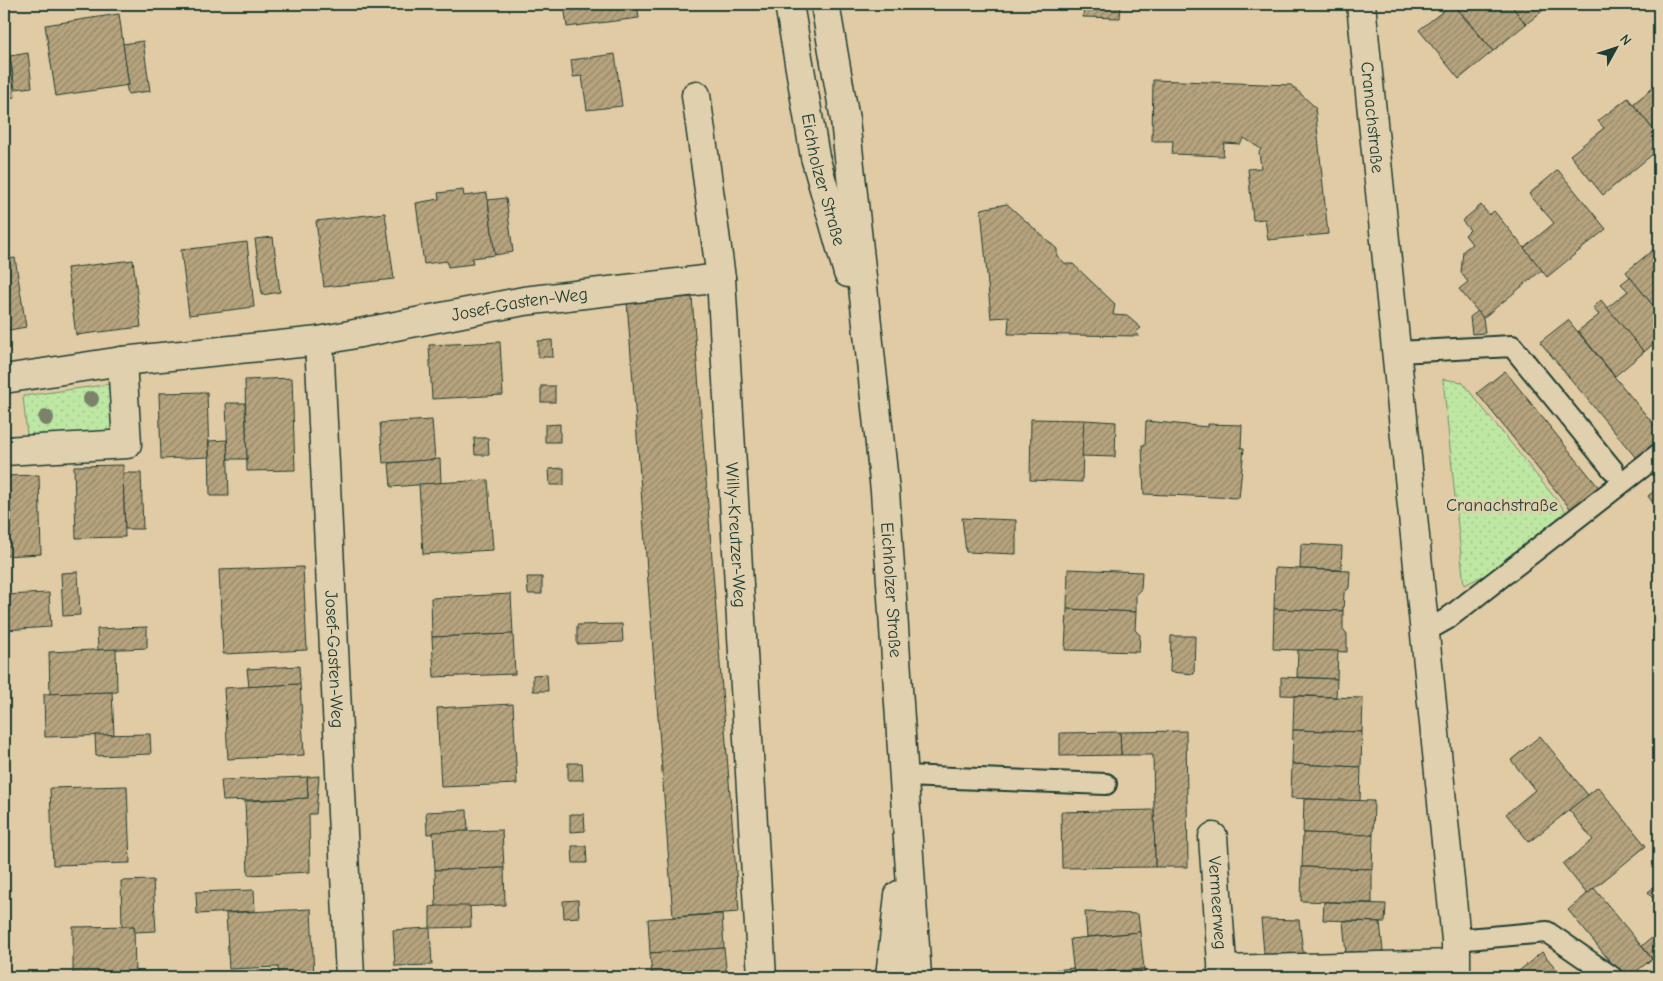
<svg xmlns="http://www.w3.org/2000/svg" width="1663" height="981" font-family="'Comic Neue',sans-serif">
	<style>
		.grass { fill: url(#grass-dots); stroke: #6e926c }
		.building { fill: url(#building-hatch); stroke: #1f3d34 }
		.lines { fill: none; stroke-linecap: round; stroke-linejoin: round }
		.lane-casing { stroke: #1f3d34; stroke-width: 24 }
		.street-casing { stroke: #1f3d34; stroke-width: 31 }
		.secondary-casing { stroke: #1f3d34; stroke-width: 31 }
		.lane { stroke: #e1d0ad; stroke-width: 20 }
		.street { stroke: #e1d0ad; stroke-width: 28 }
		.secondary { stroke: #e1d0ad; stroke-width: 28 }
		.tree { fill: #7a826a }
		.labels { text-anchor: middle; stroke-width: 5; stroke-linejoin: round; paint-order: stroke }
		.street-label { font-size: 18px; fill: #1f3d34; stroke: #e1d0ad }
		.park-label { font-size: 18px; fill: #27463a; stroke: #e1d0ad }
	</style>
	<defs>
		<pattern id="grass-dots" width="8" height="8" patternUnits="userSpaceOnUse" patternTransform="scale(1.25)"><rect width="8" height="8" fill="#bee7a3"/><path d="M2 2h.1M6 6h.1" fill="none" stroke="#a3c78d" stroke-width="1.8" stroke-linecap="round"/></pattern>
		<pattern id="building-hatch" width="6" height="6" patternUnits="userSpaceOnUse" patternTransform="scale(1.25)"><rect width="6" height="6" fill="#b7a47e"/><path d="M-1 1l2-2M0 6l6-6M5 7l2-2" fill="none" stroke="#948768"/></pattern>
	</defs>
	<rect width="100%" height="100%" fill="#e0cba4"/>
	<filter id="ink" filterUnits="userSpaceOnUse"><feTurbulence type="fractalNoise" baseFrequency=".02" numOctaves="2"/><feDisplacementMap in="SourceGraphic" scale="10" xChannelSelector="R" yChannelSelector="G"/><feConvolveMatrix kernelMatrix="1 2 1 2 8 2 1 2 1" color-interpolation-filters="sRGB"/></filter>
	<g filter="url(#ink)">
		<g class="grass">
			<polygon points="1443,379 1462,382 1566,512 1500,568 1464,585"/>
			<polygon points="111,384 114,434 27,435 23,396"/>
		</g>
		<g class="building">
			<polygon points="564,4 637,4 639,18 567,27"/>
			<polygon points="1084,4 1121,4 1120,18 1083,17"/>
			<polygon points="1452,4 1493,51 1459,79 1419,30"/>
			<polygon points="1454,4 1510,4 1526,24 1493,51"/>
			<polygon points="1510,4 1551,4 1526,24"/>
			<polygon points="119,14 129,85 56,96 45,25"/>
			<polygon points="143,41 150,91 128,94 126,85 129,85 123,44"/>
			<polygon points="9,49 15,97 4,98 4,50"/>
			<polygon points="28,53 32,87 15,89 10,56"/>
			<polygon points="615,54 622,106 587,110 582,76 573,77 571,60"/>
			<polygon points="1153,80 1291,85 1315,107 1328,234 1268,240 1265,219 1253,220 1248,169 1261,168 1259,152 1261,149 1244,138 1240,144 1224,143 1223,156 1172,154 1173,141 1152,141"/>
			<polygon points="1659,83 1659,137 1633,104"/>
			<polygon points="1628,98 1659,137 1659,149 1603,195 1570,155 1604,128 1598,121"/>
			<polygon points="1558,170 1606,229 1547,277 1524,248 1554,223 1529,194"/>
			<polygon points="463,190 464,196 487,193 495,255 472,258 473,264 448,267 447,261 424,264 416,203 439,199 438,193"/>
			<polygon points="506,198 513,252 495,255 488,200"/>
			<polygon points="1007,204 1057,249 1057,256 1066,264 1073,264 1115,304 1113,315 1127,316 1141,328 1136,332 1139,336 1008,334 1009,317 991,318 981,209"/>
			<polygon points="1481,205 1489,215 1494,211 1542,270 1483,318 1459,289 1468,282 1461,273 1463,251 1472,244 1465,235 1470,230 1462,221"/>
			<polygon points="385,213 394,279 324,287 316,221"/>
			<polygon points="273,237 280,292 262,295 255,239"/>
			<polygon points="247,242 254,307 189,315 181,250"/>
			<polygon points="1654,249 1659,255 1659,313 1626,272"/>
			<polygon points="15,258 26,327 4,331 4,260"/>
			<polygon points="133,260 141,327 76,335 67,268"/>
			<polygon points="1630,277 1659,313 1659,339 1644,352 1607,308 1628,291 1621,284"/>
			<polygon points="692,297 739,912 673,917 627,302"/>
			<polygon points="1601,300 1644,352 1615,376 1578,331 1599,315 1593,308"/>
			<polygon points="1478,311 1483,318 1485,333 1472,334 1470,317"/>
			<polygon points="1568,320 1659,431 1659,439 1636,458 1540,342"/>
			<polygon points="552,340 553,357 538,357 538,341"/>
			<polygon points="500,342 503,395 432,399 429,345"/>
			<polygon points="1505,371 1600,489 1573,512 1477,393"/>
			<polygon points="292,378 295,470 247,471 245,380"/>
			<rect x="541" y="386" width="14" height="16"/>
			<polygon points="207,392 209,457 161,459 159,393"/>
			<polygon points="226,403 245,403 247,459 228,459"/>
			<polygon points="1031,419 1084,420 1082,482 1030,480"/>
			<polygon points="432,420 435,460 383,463 380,423"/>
			<polygon points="1084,420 1116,422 1115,457 1082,456"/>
			<polygon points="1146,421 1208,427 1208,424 1242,425 1241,448 1244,448 1239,498 1144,494 1142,445 1145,445"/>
			<polygon points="560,424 560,442 545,442 545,425"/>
			<polygon points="474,438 488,438 489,455 475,455"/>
			<polygon points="227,440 229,496 210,496 209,441"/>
			<polygon points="440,459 441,483 391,487 389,463"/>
			<polygon points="123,465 125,537 76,538 74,466"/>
			<polygon points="564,468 564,485 550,485 549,469"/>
			<polygon points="123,473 141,473 143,529 125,529"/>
			<polygon points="39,475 41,554 4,556 4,476"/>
			<polygon points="488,480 493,550 423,554 419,484"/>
			<polygon points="1659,487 1659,511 1648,496"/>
			<polygon points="962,518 1016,520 1016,554 966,552"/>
			<polygon points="1301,544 1342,546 1341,570 1300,569"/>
			<polygon points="303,567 307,650 223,654 219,570"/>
			<polygon points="1275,568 1350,571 1349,588 1344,593 1343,611 1274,609"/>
			<polygon points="1068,569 1142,572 1141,589 1136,594 1136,612 1067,609"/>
			<polygon points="78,572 80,615 63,616 61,573"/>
			<polygon points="527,577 542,577 542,594 528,594"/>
			<polygon points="49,593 51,627 4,630 4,595"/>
			<polygon points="511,594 513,634 432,637 431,598"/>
			<polygon points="1067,609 1136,612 1135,630 1140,635 1139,652 1065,650"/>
			<polygon points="1274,609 1343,611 1343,629 1347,634 1347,652 1273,649"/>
			<polygon points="622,624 623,642 577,644 577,625"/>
			<polygon points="147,627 147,648 98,650 97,629"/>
			<polygon points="513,634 515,674 434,677 432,637"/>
			<polygon points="1171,636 1195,636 1194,674 1170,672"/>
			<polygon points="116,649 117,692 50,694 49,652"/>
			<polygon points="1298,650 1338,651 1337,679 1297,677"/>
			<polygon points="299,666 300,684 249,687 247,669"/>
			<polygon points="547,674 548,691 533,691 533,675"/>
			<polygon points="1281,677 1337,679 1336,697 1281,695"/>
			<polygon points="300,684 304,755 228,759 224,688"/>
			<polygon points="112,692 114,735 45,737 44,694"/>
			<polygon points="1294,696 1363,698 1362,732 1293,730"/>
			<polygon points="513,704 517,784 441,787 437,708"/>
			<polygon points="1293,730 1362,732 1361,767 1292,764"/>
			<polygon points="1186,731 1188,867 1155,867 1153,755 1121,755 1120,732"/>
			<polygon points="1120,732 1121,755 1060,756 1060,733"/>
			<polygon points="150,734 151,754 96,756 95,735"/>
			<polygon points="1540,736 1588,795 1529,842 1506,814 1535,790 1511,760"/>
			<polygon points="568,763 582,763 583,780 568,780"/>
			<polygon points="1292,764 1361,767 1360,801 1291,798"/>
			<polygon points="319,776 316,814 309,814 310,872 248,875 245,801 308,798 307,777"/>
			<polygon points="307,777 308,798 223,801 221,780"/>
			<polygon points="127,786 130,863 53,865 50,788"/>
			<polygon points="1598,787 1646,846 1587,894 1563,864 1593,840 1569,810"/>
			<polygon points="1304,799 1374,801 1373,835 1303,833"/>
			<polygon points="467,810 468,831 427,834 426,812"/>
			<polygon points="1154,810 1155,867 1062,868 1061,812"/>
			<polygon points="570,814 584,814 585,831 570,832"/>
			<polygon points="502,830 504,868 435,870 433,832"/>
			<polygon points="1303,833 1373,835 1372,869 1302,867"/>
			<polygon points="572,846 586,846 587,863 573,863"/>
			<polygon points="1302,867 1372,869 1372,903 1301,901"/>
			<polygon points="504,868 505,905 436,908 435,870"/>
			<polygon points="153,880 156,931 134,932 134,926 122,927 121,881"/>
			<polygon points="1659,883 1659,906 1648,892"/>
			<polygon points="1594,888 1652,959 1629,977 1623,977 1568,910"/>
			<polygon points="254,890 255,911 197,914 196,892"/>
			<polygon points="578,900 579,917 564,918 563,901"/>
			<polygon points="1324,902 1386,904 1385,922 1323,920"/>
			<polygon points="436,906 470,906 471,927 430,928 430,907"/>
			<polygon points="311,909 314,977 279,977 278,967 229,969 226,913"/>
			<polygon points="1085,912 1138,914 1140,932 1087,937"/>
			<polygon points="722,914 724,948 650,953 648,919"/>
			<polygon points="1261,919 1299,920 1304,959 1265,963"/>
			<polygon points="1343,921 1380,922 1383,951 1346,954"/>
			<polygon points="134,926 135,977 73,977 73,927"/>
			<polygon points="430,928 432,965 395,966 393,930"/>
			<polygon points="1140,932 1144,969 1074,975 1070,939"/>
			<polygon points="1659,932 1659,967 1642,946"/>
			<polygon points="724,948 727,977 652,977 650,953"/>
			<polygon points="1542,952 1563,977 1514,977 1513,976"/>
			<polygon points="1073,968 1074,975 1056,977 1055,970"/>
			<polygon points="1144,969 1145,977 1074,977 1074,975"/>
		</g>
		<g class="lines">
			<defs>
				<g id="lane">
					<polyline points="1398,352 1512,346 1613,470"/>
					<polyline points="1424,632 1447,619 1659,454"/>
					<polyline points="904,776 1106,784"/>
					<polyline points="1456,940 1547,932 1612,977"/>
				</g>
				<g id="street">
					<path id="s1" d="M1361 4 1456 940V977"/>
					<path id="s2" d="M696 95 721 278 762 977"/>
					<path id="s3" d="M319 341 524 301 721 278"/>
					<path id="s4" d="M4 379 122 361 319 341 350 977"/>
					<polyline points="4,451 127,444 122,361"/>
					<path id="s5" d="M1213 837 1223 977"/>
					<polyline points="1222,970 1455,964"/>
				</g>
				<g id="secondary">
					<path id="s6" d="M789 4 815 157 848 273"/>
					<path id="s7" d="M825 4 845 120 885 491 917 977"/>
					<polyline points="890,977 899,895"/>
				</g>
			</defs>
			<use href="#lane" class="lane-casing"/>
			<use href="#street" class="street-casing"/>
			<use href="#secondary" class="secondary-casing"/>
			<use href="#lane" class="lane"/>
			<use href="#street" class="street"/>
			<use href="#secondary" class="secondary"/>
		</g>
		<g class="tree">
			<circle cx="91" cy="399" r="8"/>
			<circle cx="46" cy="418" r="8"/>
		</g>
	</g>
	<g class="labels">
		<g class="street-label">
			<text dy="6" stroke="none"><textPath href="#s1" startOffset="114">Cranachstraße</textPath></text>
			<text dy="6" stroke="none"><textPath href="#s6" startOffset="179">Eichholzer Straße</textPath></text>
			<text dy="6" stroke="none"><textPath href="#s3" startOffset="204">Josef-Gasten-Weg</textPath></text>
			<text dy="6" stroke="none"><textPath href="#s2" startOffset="442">Willy-Kreutzer-Weg</textPath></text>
			<text dy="6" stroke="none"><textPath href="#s7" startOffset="590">Eichholzer Straße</textPath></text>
			<text dy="6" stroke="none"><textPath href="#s4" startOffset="636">Josef-Gasten-Weg</textPath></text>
			<text dy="6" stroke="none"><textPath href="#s5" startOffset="66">Vermeerweg</textPath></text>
		</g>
		<g class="park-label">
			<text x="1502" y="511">Cranachstraße</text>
		</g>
	</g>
	<rect width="1663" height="981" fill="none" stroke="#e1d0ad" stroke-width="20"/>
	<rect x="10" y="10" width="1643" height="961" fill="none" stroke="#1f3d34" stroke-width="2" filter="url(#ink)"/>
	<g transform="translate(1616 48) rotate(50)" stroke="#e1d0ad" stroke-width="4" paint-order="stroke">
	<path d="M0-4L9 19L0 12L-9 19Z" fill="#1f3d34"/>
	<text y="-8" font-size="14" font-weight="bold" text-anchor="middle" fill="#1f3d34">N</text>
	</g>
</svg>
